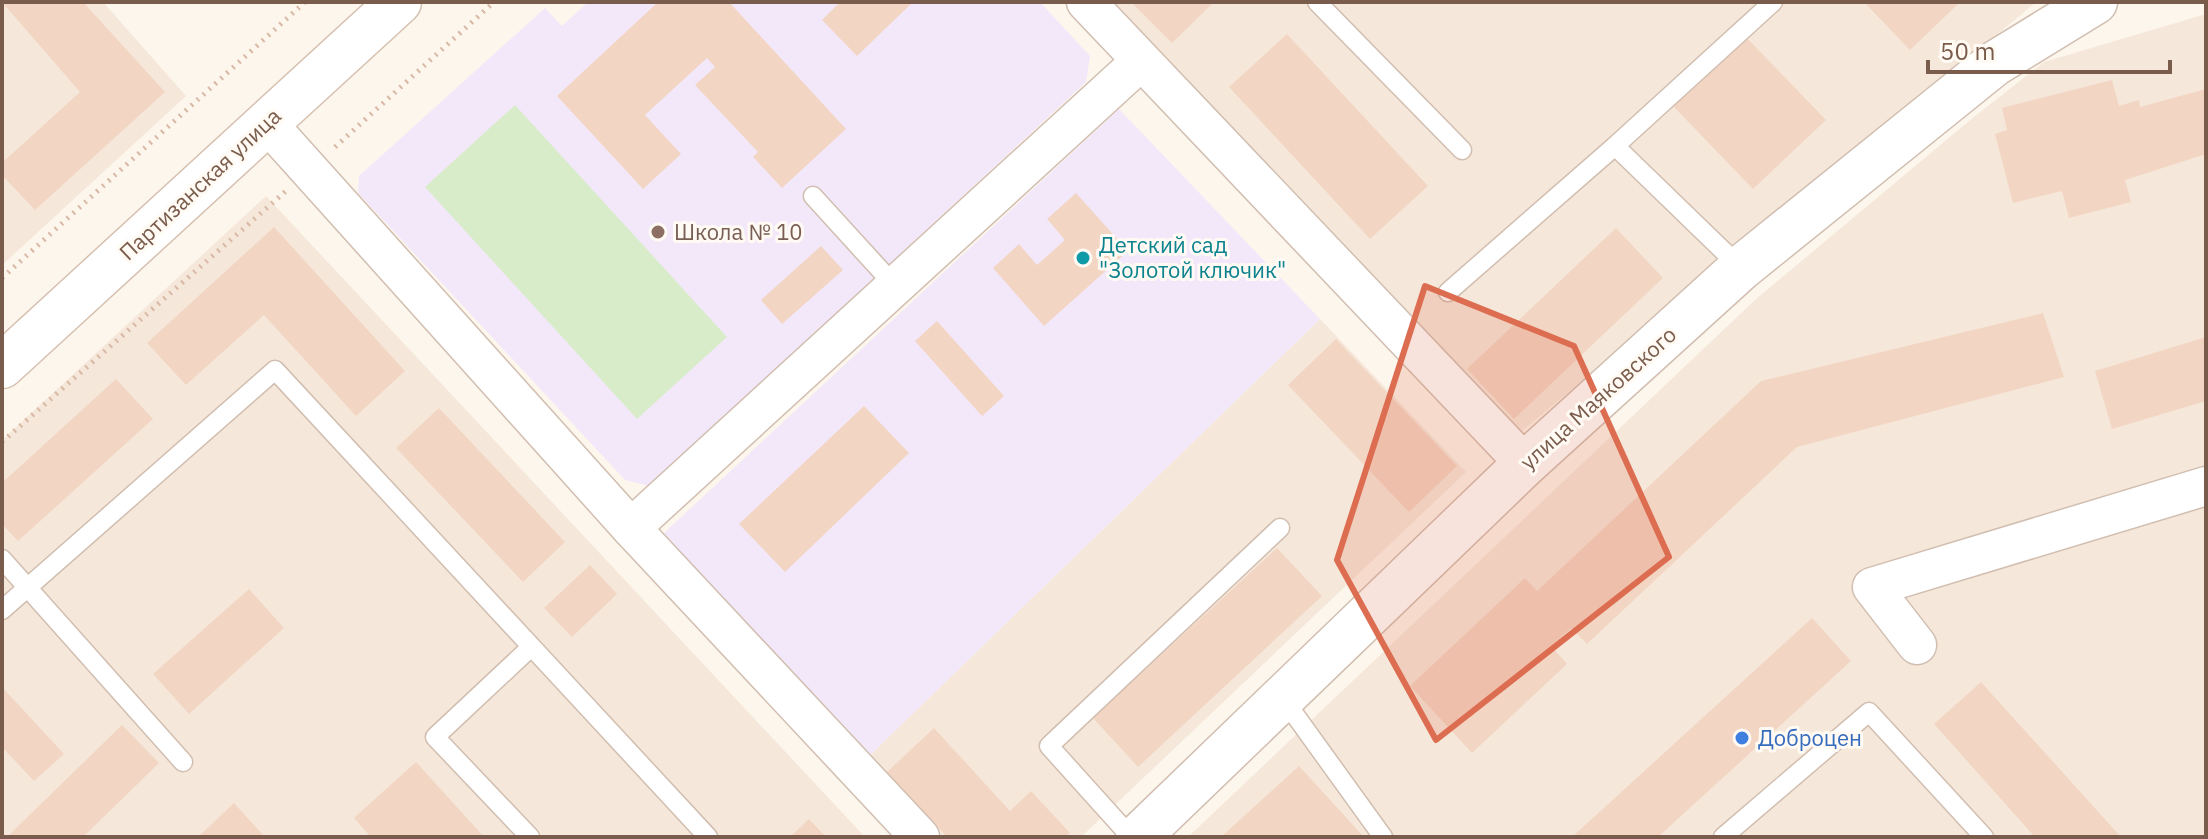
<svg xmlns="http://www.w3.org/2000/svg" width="2208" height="839" font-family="'IBM Plex Sans',sans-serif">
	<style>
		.residential { fill: #f5e8da }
		.education { fill: #f3e8fa }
		.green { fill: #d8ecc9 }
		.building { fill: #f3d5c3 }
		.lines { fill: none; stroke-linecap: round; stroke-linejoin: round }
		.service-casing { stroke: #d1beb0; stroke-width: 21 }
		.minor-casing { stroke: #d1beb0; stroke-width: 41 }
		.tertiary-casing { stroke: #d1beb0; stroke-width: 47 }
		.secondary-casing { stroke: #d6c0b0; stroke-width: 47 }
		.path { stroke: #d9b8a5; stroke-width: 5; stroke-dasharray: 2 6; stroke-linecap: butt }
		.service { stroke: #fff; stroke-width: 18 }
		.minor { stroke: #fff; stroke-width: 38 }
		.tertiary { stroke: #fff; stroke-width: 44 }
		.secondary { stroke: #fff; stroke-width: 44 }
		.marked { fill: #dc6d51; fill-opacity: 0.2; stroke: #dc6d51; stroke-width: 6; stroke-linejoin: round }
		.education-dot { fill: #8d6e63; stroke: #fffaf3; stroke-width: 3 }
		.culture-dot { fill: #0f9aa8; stroke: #fffaf3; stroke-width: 3 }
		.shop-dot { fill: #3f7fe0; stroke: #fffaf3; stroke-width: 3 }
		.labels { text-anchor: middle; stroke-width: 6; stroke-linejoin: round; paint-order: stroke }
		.street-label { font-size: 22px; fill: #7a5c4d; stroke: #fffaf3 }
		.education-label { font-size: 22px; fill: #785e54; stroke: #fffaf3; text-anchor: start }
		.culture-label { font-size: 22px; fill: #0d838f; stroke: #fffaf3; text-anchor: start }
		.shop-label { font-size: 22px; fill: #366cbe; stroke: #fffaf3; text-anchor: start }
	</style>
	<rect width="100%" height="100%" fill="#fdf6ec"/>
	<g class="residential">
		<polygon points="2,2 103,2 186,96 2,265"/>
		<polygon points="1106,2 2036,2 1511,440"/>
		<polygon points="2206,14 2206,837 1188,837 1755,300 1969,121 2044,62"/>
		<polygon points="266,196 865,837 2,837 2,440"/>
		<polygon points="1320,319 1466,472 1081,837 938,837 869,756"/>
	</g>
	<g class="education">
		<polygon points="588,2 1040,2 1090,56 1086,82 649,486 625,480 358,193 359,176 545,8 562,26"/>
		<polygon points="1119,109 1320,319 869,756 663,534"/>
	</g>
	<polygon class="green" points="515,105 727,337 637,419 425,187"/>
	<g class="building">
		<polygon points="2,2 83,2 165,92 35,210 2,175 2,163 80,92"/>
		<polygon points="658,2 729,2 846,129 782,188 753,157 758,152 695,85 715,67 707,58 645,115 681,154 643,189 557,96"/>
		<polygon points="840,2 913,2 857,56 822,20"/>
		<polygon points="1131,2 1214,2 1172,43"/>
		<polygon points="1864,2 1960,2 1910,50"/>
		<polygon points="1287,34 1428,186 1370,239 1229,87"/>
		<polygon points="1745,36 1826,120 1753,189 1672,105"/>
		<polygon points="2112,80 2119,106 2139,100 2140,107 2206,89 2206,154 2125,180 2131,202 2069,218 2062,191 2013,203 1995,134 2007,130 2002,108"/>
		<polygon points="1076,193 1128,251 1044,326 993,268 1019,244 1037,265 1065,240 1047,219"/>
		<polygon points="274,227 405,371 356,416 264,315 186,385 147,343"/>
		<polygon points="1616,228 1663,278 1514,419 1467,369"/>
		<polygon points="821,246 843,270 782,324 761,300"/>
		<polygon points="2043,313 2064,377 1797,447 1587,644 1571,628 1551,646 1567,664 1472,753 1410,686 1525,578 1537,591 1761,381"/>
		<polygon points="937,321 1004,396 982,416 915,341"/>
		<polygon points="2206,337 2206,401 2112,429 2095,371"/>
		<polygon points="1336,339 1457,466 1409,512 1288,385"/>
		<polygon points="116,379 153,419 18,541 2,524 2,483"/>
		<polygon points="864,406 909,453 785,572 739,524"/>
		<polygon points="439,408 565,542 523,582 396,448"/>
		<polygon points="1277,548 1322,596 1138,767 1093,718"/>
		<polygon points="590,565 617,594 572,637 544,608"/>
		<polygon points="249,589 284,628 189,714 153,674"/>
		<polygon points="1812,618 1851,661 1658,837 1572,837"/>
		<polygon points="1981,682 2121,837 2035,837 1934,724"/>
		<polygon points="2,687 64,754 34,781 2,747"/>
		<polygon points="122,725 159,763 83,837 7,837"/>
		<polygon points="934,728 1010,811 1031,791 1070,833 1065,837 947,837 887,772"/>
		<polygon points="416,762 484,837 371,837 354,818"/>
		<polygon points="1299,766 1364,837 1221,837"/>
		<polygon points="234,803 265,837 198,837"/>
		<polygon points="809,819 826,837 790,837"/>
	</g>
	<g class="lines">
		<defs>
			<g id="service">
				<polyline points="1317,2 1462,150"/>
				<polyline points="1615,146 1773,2"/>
				<polyline points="813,196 895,286"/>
				<polyline points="1448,292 1615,146 1741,268"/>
				<polyline points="2,559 183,762"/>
				<polyline points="2,610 275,370 708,837"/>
				<polyline points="530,648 435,737 530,837"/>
				<polyline points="1282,697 1383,837"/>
				<polyline points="1131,837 1049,746 1280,528"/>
				<polyline points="1723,837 1869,712 1984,837"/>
			</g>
			<g id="minor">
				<polyline points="1086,2 1525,464"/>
				<polyline points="267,123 631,528 920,837"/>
				<polyline points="631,528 1141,61"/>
				<polyline points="1917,645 1872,587 2206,486"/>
			</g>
			<polyline id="tertiary" points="1138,837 1525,464 1741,268 1994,64 2095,2"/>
			<polyline id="secondary" points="2,366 399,2"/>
		</defs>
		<use href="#service" class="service-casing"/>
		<use href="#minor" class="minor-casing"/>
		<use href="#tertiary" class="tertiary-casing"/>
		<use href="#secondary" class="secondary-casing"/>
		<g class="path">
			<polyline points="335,147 494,2"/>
			<polyline points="2,278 305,2"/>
			<polyline points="2,442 286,191"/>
		</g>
		<use href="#service" class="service"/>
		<use href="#minor" class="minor"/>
		<use href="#tertiary" class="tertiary"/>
		<use href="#secondary" class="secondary"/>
	</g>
	<path class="marked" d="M1425 286 1574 346 1669 557 1436 740 1337 560Z"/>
	<circle class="education-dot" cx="658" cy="232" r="8"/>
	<circle class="culture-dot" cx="1083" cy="258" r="8"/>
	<circle class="shop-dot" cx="1742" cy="738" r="8"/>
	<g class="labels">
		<g class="street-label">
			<text transform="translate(200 184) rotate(-43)" y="8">Партизанская улица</text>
			<text transform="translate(1598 398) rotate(-42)" y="8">улица Маяковского</text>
		</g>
		<g class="education-label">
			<text x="674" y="240">Школа № 10</text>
		</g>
		<g class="culture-label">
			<text x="1099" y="253">Детский сад<tspan x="1099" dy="25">"Золотой ключик"</tspan></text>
		</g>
		<g class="shop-label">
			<text x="1758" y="746">Доброцен</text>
		</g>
	</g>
	<rect width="2208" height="839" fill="none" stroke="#7a5c4d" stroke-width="8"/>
	<path d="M1928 60v12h242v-12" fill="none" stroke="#7a5c4d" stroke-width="4"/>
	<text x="1940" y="60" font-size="24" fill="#7a5c4d" stroke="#fffaf3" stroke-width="6" paint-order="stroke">50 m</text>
</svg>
